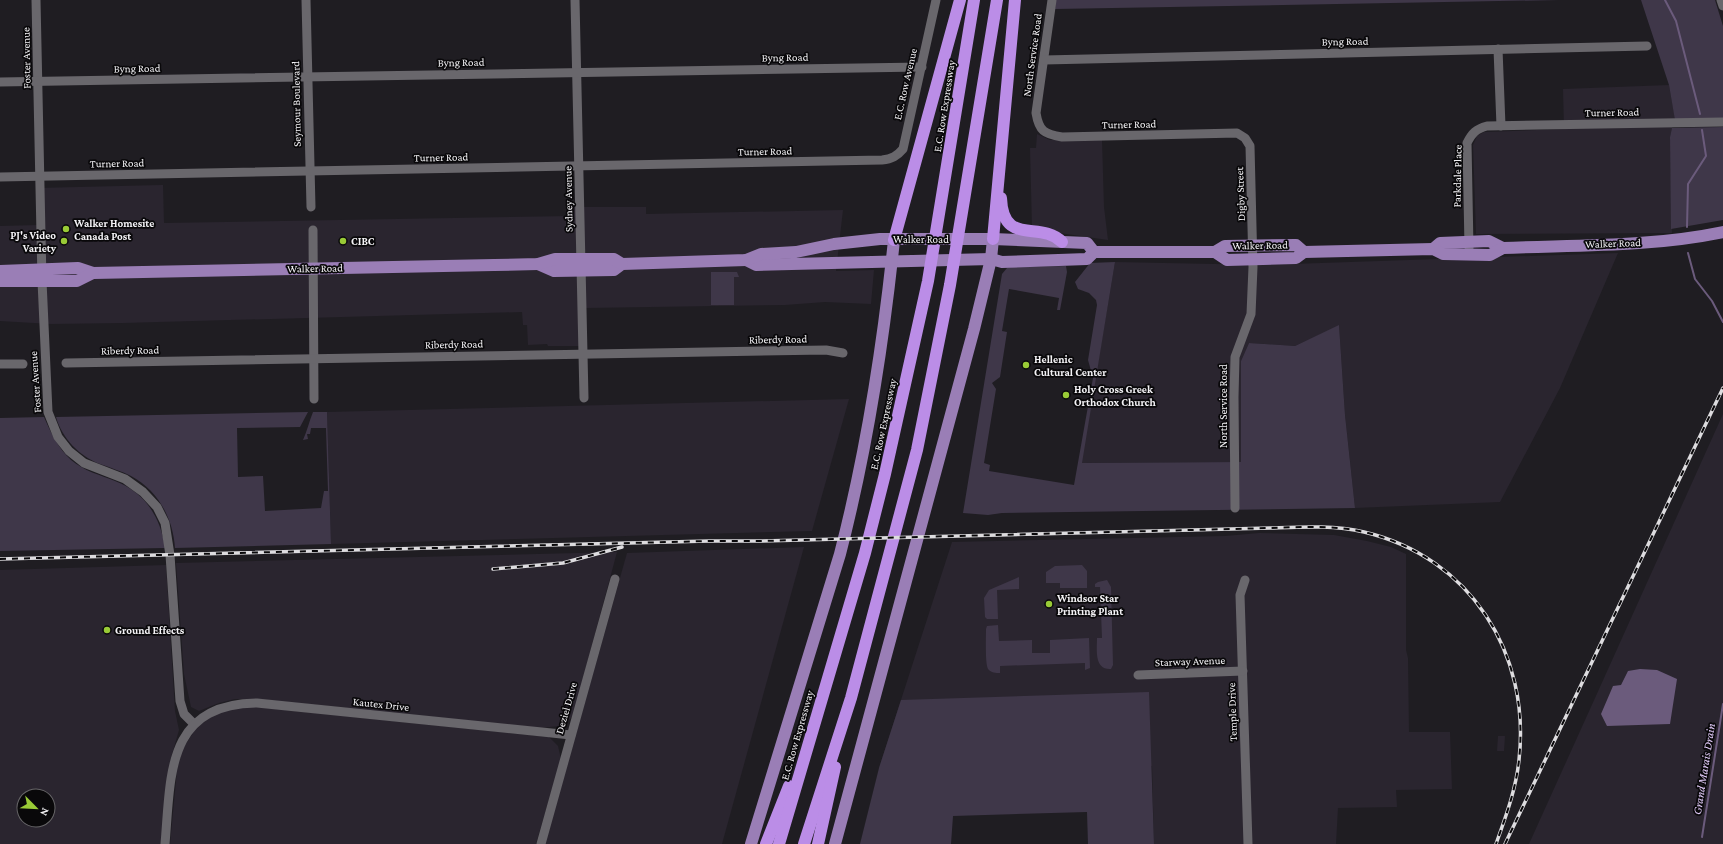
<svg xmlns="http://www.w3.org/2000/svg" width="1723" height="844" font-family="'Crimson Pro',serif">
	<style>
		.built { fill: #2a252f; fill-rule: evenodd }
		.green { fill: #3f3749 }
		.water { fill: #6b5b7c }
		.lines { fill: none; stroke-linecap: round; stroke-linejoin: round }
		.stream { stroke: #6b5b7c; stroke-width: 2 }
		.minor { stroke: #69676c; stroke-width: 9 }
		.major { stroke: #9a7eb6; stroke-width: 12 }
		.highway { stroke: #bb8de7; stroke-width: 12 }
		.rail-casing { stroke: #dddcdf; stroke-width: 3.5 }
		.rail { stroke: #09080a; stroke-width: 2; stroke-dasharray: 6; stroke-linecap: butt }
		.poi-dot { fill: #99cb36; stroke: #09080a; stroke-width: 1.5 }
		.labels { text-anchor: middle; stroke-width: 3.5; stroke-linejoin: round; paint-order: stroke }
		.street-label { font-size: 11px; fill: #f4f3f6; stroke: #09080a }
		.poi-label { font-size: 11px; font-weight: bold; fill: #f4f3f6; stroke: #09080a; text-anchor: start }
		.water-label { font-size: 12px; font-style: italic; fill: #e4cdfc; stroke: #09080a }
	</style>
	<rect width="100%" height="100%" fill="#1f1d22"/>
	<g class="built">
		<polygon points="1669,85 1675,117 1670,137 1672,233 1476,234 1473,145 1477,136 1484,132 1564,129 1563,89"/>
		<polygon points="1037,134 1050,140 1102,140 1104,207 1108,240 1032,229 1030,148 1036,148"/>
		<polygon points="161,185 163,185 164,223 572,216 572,207 646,207 646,214 843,210 836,271 874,270 871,304 825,302 785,305 586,308 585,346 548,346 547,344 528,345 527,325 523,325 522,312 123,323 51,324 0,321 0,226 38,225 37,188"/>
		<polygon points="1618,253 1560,388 1500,502 1355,508 1345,415 1339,326 1295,346 1249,343 1241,361 1241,462 1081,463 1115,262 1264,265"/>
		<polygon points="849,399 812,531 331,544 327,412"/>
		<polygon points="1723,414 1723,844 1529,844 1600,687"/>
		<polygon points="1259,533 1334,535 1367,541 1391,547 1406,554 1406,650 1408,658 1409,732 1450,732 1452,789 1396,790 1397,807 1338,808 1336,844 1154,844 1152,766 879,768 952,542 1225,536"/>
		<polygon points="804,547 722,844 545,844 627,553"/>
		<polygon points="617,552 573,716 567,722 559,726 541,728 258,699 235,699 219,703 199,711 191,707 184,674 176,563"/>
		<path d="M166 565 175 711 179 730 171 758 168 777 161 844H0V570ZM24 796H48V820H24Z"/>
		<polygon points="246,706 549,737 558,746 561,759 536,844 170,844 177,770 182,750 196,728 218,712"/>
		<polygon points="1498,736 1505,736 1504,751 1497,751"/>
	</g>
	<g class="green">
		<polygon points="1056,0 1559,0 1055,9"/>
		<polygon points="1641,0 1715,0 1723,26 1723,118 1675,120 1669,85"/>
		<polygon points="1723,127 1723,220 1671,229 1670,137 1672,128"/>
		<polygon points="1115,262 1082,463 1241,462 1241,361 1249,343 1295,346 1339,325 1345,415 1355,508 1002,513 988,515 963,513 1002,274 1007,268 1012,267 1066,266 1067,272 1060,310 1057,310 1059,298 1009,289 1002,331 1007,332 1000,377 992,383 996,389 984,463 990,465 989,471 1074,485 1093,378 1088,360 1097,305 1096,300 1089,293 1078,289 1075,282 1090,263"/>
		<polygon points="711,272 737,272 739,277 734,277 734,305 711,305"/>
		<path d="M308 412 300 427 237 428 238 477 263 476 265 511 321 508 324 491H328L326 428H311L310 434H307L308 439 303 440C307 431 309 422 313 412H327L331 544 175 548C173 519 159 491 131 476 121 471 111 468 100 464 79 456 62 438 56 417Z"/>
		<path d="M44 417C51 433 58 448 71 460 84 471 100 475 115 481 145 492 161 518 165 548L0 551V418Z"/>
		<polygon points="1082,565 1087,571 1087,588 1060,588 1060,583 1046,583 1046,572 1055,566"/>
		<polygon points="1019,577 1019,589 997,590 998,619 987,619 985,617 984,598 989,590"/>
		<path d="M1107 580 1111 587 1113 665 1111 669C1094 670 1097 650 1097 638H1102L1100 587H1095V584L1098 582Z"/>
		<path d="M998 625 999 641 1032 640V653H1050V640L1089 638 1090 668 1085 670V663L1000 666V673C996 673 991 673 988 669 985 663 986 638 986 629L987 626Z"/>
		<polygon points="1149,692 1154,844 1088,844 1087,812 953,816 951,844 860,844 879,768 901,700"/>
	</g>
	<polygon class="water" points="1640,669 1657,670 1677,679 1670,724 1607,726 1601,714 1613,686 1621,685 1628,671"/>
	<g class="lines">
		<g class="stream">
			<polyline points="1665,0 1676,21 1700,114"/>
			<polyline points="1687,227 1688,184 1706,156 1702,130"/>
			<polyline points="1688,253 1695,279 1712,301 1723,322"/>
			<polyline points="1702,837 1723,704"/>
		</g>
		<g class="minor">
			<polyline points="36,0 42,281 48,412 58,437 69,451 84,463 125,479 143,492 157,507 165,523 170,555 180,701 184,714 194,724"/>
			<polyline points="306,0 311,207"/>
			<polyline points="575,0 584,398"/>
			<path d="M1052 0 1036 113C1039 131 1044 134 1062 137L1237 133 1245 138 1250 146 1253 267 1251 314 1235 357 1234 397 1235 508"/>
			<polyline points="1721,0 1723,6"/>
			<polyline points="1498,49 1501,126"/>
			<polyline points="1044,60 1647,46"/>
			<polyline points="0,82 922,67"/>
			<path d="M0 177 882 160C892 159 897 156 903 149L936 0"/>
			<polyline points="313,230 314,399"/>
			<path d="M1469 248 1467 143C1472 133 1476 129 1487 126L1723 122"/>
			<polyline points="66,363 826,350 843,353"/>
			<polyline points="0,364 23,364"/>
			<polyline points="1245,580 1240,595 1248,844"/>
			<polyline points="1138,675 1243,671"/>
			<path d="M165 844C171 775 166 704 257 703L571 735"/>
			<polyline points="541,844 615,579"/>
		</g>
		<g class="major">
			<polyline points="1433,249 1440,243 1489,241 1503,248"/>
			<path d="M1215 252 1227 260 1296 258 1304 252 1433 249 1443 254 1490 255 1503 248C1576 245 1651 247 1723 232"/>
			<polyline points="746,260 756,265 991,259 1002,262 1087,259 1094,252 1215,252 1225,246 1296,245 1304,252"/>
			<polyline points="538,264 554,271 614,270 622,264 746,260 761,254 796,252 834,244 880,239 993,239 1087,243 1094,252"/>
			<polyline points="0,271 78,268 93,273 494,265 538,264 555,259 614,259 622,264"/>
			<polyline points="0,281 77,281 93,273"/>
			<path d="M751 844 840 554C867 450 883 346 894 240"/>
			<polyline points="835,844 974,329 991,259 993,239"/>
		</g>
		<g class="highway">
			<path d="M1001 198C1003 247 1040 220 1062 242"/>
			<polyline points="993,239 1015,0"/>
			<polyline points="894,240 960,0"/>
			<polyline points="766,844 789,786"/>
			<polyline points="779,844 865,553 885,474 928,281 974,0"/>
			<polyline points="804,844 851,698 917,450 950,285 997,0"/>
			<polyline points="818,844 835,767"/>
		</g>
		<defs>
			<g id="rail">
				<path d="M0 559 709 541H760L1270 528C1301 527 1333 525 1364 532 1470 557 1531 653 1519 760 1516 789 1506 816 1496 844"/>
				<polyline points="493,569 563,563 622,547"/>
				<polyline points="1505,844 1723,388"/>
			</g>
		</defs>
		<use href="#rail" class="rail-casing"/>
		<use href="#rail" class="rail"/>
	</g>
	<g class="poi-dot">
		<circle cx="66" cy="229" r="4"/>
		<circle cx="64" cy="241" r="4"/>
		<circle cx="343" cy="241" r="4"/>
		<circle cx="1026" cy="365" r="4"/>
		<circle cx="1066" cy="395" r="4"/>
		<circle cx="1049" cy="604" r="4"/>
		<circle cx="107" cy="630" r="4"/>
	</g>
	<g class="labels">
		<g class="street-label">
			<text transform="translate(1345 41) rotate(-1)" y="4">Byng Road</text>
			<text transform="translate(1032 55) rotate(-82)" y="4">North Service Road</text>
			<text transform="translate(785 57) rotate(-1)" y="4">Byng Road</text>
			<text transform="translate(26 58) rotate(-91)" y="4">Foster Avenue</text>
			<text transform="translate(461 62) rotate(-1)" y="4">Byng Road</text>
			<text transform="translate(137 68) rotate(-1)" y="4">Byng Road</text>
			<text transform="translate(905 84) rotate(-77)" y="4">E.C. Row Avenue</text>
			<text transform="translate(296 104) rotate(-91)" y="4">Seymour Boulevard</text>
			<text transform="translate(944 106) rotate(-81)" y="4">E.C. Row Expressway</text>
			<text transform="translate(1612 112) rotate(-1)" y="4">Turner Road</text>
			<text transform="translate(1129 124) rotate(-1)" y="4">Turner Road</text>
			<text transform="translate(765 151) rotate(-1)" y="4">Turner Road</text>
			<text transform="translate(441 157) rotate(-1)" y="4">Turner Road</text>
			<text transform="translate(117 163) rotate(-1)" y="4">Turner Road</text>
			<text transform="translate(1457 176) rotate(-89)" y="4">Parkdale Place</text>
			<text transform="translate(1240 194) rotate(-92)" y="4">Digby Street</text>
			<text transform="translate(568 199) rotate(-91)" y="4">Sydney Avenue</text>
			<text x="921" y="243">Walker Road</text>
			<text transform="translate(1613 243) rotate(-2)" y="4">Walker Road</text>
			<text transform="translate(1260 245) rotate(-1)" y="4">Walker Road</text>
			<text transform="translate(315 268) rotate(-1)" y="4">Walker Road</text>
			<text transform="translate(778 339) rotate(-1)" y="4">Riberdy Road</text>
			<text transform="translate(454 344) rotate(-1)" y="4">Riberdy Road</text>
			<text transform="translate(130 350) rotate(-1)" y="4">Riberdy Road</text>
			<text transform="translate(35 382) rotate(-94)" y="4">Foster Avenue</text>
			<text transform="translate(1223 406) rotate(-90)" y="4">North Service Road</text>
			<text transform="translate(883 424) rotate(-78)" y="4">E.C. Row Expressway</text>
			<text transform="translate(1190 661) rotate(-2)" y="4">Starway Avenue</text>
			<text transform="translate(381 704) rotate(6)" y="4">Kautex Drive</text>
			<text transform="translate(566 708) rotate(-74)" y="4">Deziel Drive</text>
			<text transform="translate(1232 712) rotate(-92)" y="4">Temple Drive</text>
			<text transform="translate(797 735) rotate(-74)" y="4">E.C. Row Expressway</text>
		</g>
		<g class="poi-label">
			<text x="74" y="227">Walker Homesite<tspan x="74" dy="13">Canada Post</tspan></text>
			<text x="56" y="239" text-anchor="end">PJ's Video<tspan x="56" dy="13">Variety</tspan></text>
			<text x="351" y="245">CIBC</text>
			<text x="1034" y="363">Hellenic<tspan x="1034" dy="13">Cultural Center</tspan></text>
			<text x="1074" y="393">Holy Cross Greek<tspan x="1074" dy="13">Orthodox Church</tspan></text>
			<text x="1057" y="602">Windsor Star<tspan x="1057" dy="13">Printing Plant</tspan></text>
			<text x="115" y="634">Ground Effects</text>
		</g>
		<g class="water-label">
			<text transform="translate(1704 769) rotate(-81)" y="4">Grand Marais Drain</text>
		</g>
	</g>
	<g transform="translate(36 808) rotate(114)"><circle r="19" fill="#09080a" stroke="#676668"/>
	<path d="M0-3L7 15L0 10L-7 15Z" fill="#99cb36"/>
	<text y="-6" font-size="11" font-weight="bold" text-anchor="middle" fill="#f4f3f6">N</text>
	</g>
</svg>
